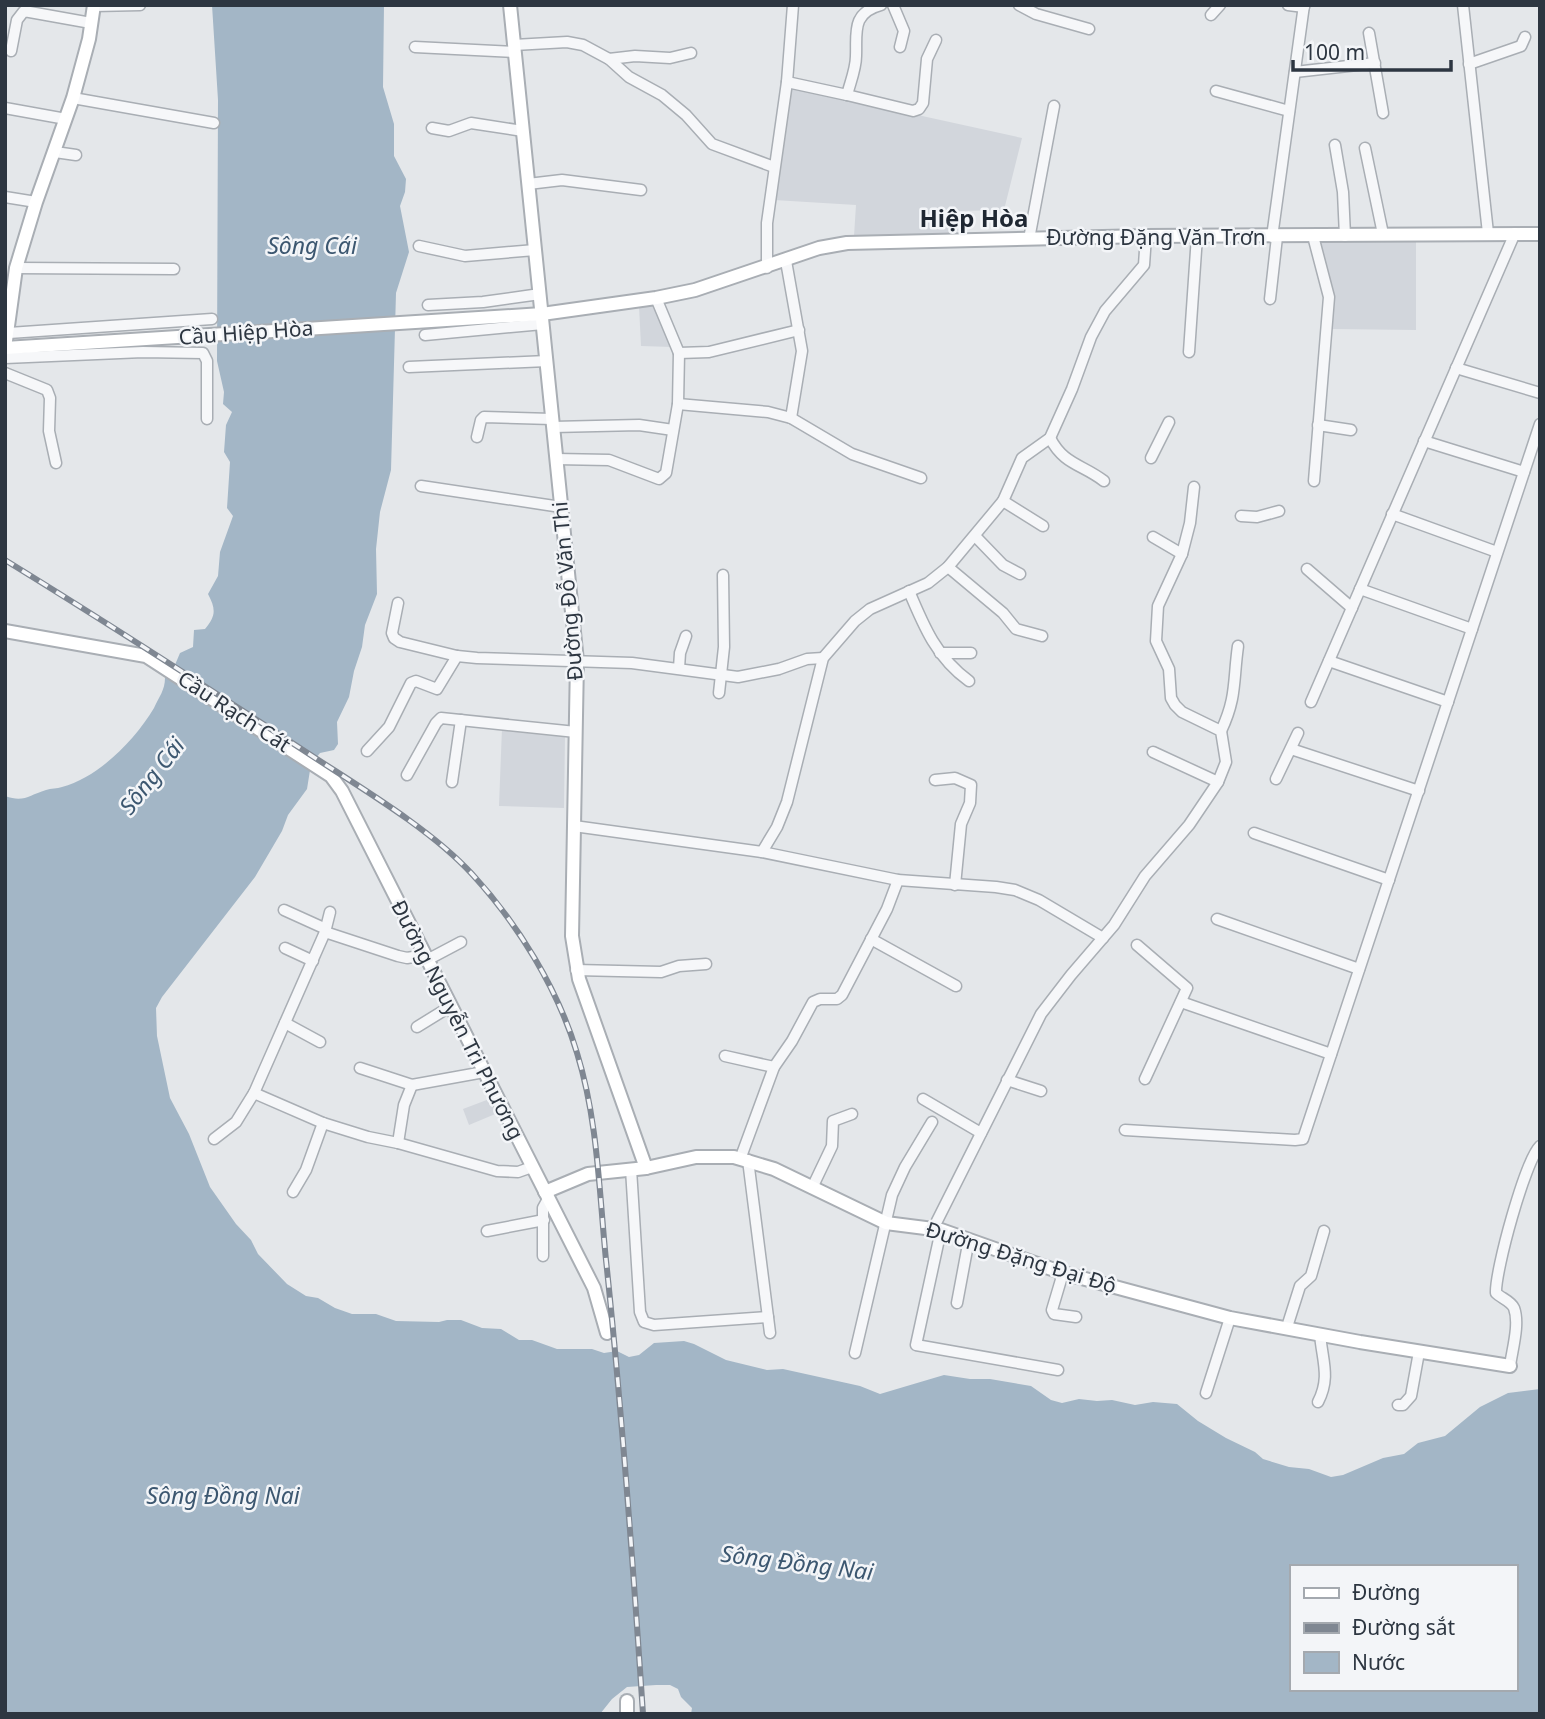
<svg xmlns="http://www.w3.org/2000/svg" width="1545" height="1719" font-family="'Noto Sans',sans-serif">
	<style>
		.built { fill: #d2d6dc }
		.water { fill: #a3b6c6; fill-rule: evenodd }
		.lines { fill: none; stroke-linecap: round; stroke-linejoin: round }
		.street-casing { stroke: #a9aeb4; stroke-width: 13 }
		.secondary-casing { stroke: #a9aeb4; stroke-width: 16 }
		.street { stroke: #f6f7f9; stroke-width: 10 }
		.secondary { stroke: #fff; stroke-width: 12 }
		.rail-casing { stroke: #7f8792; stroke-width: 6 }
		.rail { stroke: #f3f5f8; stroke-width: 3.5; stroke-dasharray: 10; stroke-linecap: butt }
		.labels { text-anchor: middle; stroke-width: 5; stroke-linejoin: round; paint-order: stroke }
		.street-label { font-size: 21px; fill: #2d3641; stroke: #f3f5f8 }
		.water-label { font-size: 23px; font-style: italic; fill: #3c5770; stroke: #f3f5f8 }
		.quarter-label { font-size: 24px; font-weight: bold; fill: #1f2732; stroke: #f3f5f8 }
	</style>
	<rect width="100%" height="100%" fill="#e4e7ea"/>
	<g class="built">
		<polygon points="790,87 1022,138 1004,210 959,211 957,234 854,236 856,205 774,200"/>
		<polygon points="1416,240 1416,330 1331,329 1333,296 1319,242"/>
		<polygon points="654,304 672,347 641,346 639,306"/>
		<polygon points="502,728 565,735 564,808 499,806"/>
		<polygon points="492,1098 500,1112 469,1125 463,1109"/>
	</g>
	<path class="water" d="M212 5H384L383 87 394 124V156L406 179 405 192 400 206 409 252 396 293 391 470 380 512 376 549 377 594 365 625 362 647 354 671 349 697 337 722 338 744 334 750 320 753 311 764 307 789 288 815 282 831 255 877 162 997 156 1008 157 1036 170 1098 189 1134 210 1187 236 1224 251 1240 258 1254 287 1284 306 1296 318 1298 335 1308 352 1314H376L396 1321 439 1322 447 1320H461L482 1328 501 1329 519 1340H532L557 1349H592L604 1353 617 1351 629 1357 639 1355 654 1343 684 1341 694 1344 726 1360 767 1370 783 1369 860 1386 880 1394 944 1375 970 1379H990L1031 1386 1051 1400 1062 1403 1079 1399 1097 1401 1112 1400 1135 1405 1153 1402 1177 1404 1198 1421 1226 1438 1255 1452 1263 1459 1289 1467 1309 1469 1331 1477 1343 1475 1383 1458 1404 1454 1418 1443 1445 1436 1480 1407 1508 1393 1540 1389V1714H691L692 1708 681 1697 678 1689 670 1685H656L627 1687 612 1699 600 1714H5V796C24 803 29 795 46 790 51 788 57 789 62 787 99 777 135 740 154 708 159 697 165 690 165 678L172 672 180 653 193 647 194 630 205 629C216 616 216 609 208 594L218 576 220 552 233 516 227 508 230 462 224 452 226 425 232 412 223 404 224 392 217 361 218 100ZM1291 1567H1515V1689H1291Z"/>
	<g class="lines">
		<defs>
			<g id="street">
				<polyline points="893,5 904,31 900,47"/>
				<polyline points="1019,5 1036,14 1089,29"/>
				<polyline points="1288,5 1304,7"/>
				<polyline points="1463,5 1488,233"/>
				<polyline points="94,6 140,5"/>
				<polyline points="1211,15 1220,5"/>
				<polyline points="1369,33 1383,113"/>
				<polyline points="514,45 567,42 583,45 609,59 629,77 662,95 686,115 712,144 774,167"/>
				<polyline points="415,47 515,52"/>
				<polyline points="11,51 17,20 24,11 91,23"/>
				<polyline points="609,59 635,56 670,58 691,53"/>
				<polyline points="1469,64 1521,46 1525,37"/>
				<polyline points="1295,72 1375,63"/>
				<path d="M787 82 847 95C850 83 856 69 856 56 857 33 851 13 881 5"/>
				<polyline points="1216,91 1289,111"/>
				<polyline points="847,95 913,111 919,109 923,103 927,59 936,40"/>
				<polyline points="73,98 214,123"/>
				<polyline points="5,108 66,119"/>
				<polyline points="432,128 449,131 471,123 523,131"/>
				<polyline points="1335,145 1343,192 1345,236"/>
				<polyline points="1365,148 1383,234"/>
				<polyline points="55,152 76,155"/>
				<polyline points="528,184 562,180 641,190"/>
				<polyline points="5,197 36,202"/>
				<polyline points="1313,236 1329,297 1314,481"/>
				<polyline points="1272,237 1304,5"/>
				<polyline points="1029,239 1054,106"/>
				<polyline points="419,246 465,256 535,250"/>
				<polyline points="786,261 802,351 791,418"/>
				<polyline points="16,268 174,269"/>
				<polyline points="767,268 767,223 787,82 793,5"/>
				<polyline points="656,298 679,353 709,352 799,330"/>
				<polyline points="1270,299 1277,237"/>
				<polyline points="428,305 483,302 540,294"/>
				<polyline points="9,333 212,319"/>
				<polyline points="425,335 543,324"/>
				<polyline points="1189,352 1197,236"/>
				<polyline points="5,358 143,352 203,353 207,361 207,419"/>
				<polyline points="409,367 547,361"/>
				<polyline points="1456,368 1540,393"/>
				<polyline points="5,373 47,390 50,398 49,431 56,463"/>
				<polyline points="678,404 768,412 791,418 852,454 921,478"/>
				<polyline points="1318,425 1351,430"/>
				<polyline points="553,427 639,425 673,430"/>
				<polyline points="477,437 481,420 484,417 552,419"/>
				<path d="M1050 438C1064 465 1082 464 1104 481"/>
				<polyline points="1424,441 1524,472"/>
				<polyline points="1151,458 1169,422"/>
				<polyline points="556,459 609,460 659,479 666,473 678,404 679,353"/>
				<polyline points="421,486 561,507"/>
				<polyline points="1003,501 1043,526"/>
				<polyline points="1392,514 1497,552"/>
				<polyline points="1241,516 1257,517 1279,511"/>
				<polyline points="975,536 1003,565 1020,574"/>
				<polyline points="1153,537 1182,554"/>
				<polyline points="948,567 1003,613 1016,629 1042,636"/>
				<polyline points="1307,569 1352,608"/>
				<polyline points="1360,589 1472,629"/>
				<path d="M909 591C924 627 937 658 969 681"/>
				<polyline points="398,603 392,633 394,638 400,642 457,656 477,658 632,663 738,677 779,669 807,659 823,658"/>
				<polyline points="940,653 971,653"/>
				<polyline points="1329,661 1448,702"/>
				<polyline points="679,668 680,653 686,636"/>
				<polyline points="719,693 724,647 723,575"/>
				<polyline points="1311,702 1515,233"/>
				<path d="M1221 731C1237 697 1233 681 1238 646"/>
				<polyline points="1291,749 1419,791"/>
				<polyline points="367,751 389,727 411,683 416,681 437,689 457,656"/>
				<polyline points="1153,752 1218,782"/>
				<polyline points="407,775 436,723 441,718 576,732"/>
				<polyline points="1276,779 1298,733"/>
				<polyline points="935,780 955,778 971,785 970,803 961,824 955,885"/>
				<polyline points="452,782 461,720"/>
				<polyline points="574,826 762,852 898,880 996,887 1015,890 1039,900 1103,938"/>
				<polyline points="1254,833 1389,880"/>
				<polyline points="762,852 777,827 787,802 823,658 855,621 870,609 928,583 948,567 1003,501 1022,458 1050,438 1072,389 1091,337 1105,311 1144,265 1146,236"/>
				<polyline points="284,910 326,929"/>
				<polyline points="1217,919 1359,969"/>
				<polyline points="325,932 330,912"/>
				<polyline points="871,939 956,986"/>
				<polyline points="1137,945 1187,988 1145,1079"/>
				<polyline points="285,948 313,961"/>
				<polyline points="427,960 461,942"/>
				<polyline points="576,970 661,972 679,966 706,964"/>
				<polyline points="1181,1002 1331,1054"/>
				<polyline points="285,1023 320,1042"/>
				<polyline points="417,1027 451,1006"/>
				<polyline points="725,1056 774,1067"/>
				<polyline points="360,1068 412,1085 484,1072"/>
				<polyline points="1007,1080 1041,1091"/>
				<polyline points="254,1093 323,1123 368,1137 398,1143 497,1171 518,1172 532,1167"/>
				<polyline points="923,1099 981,1133"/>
				<polyline points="1125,1130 1295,1140 1303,1139 1540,424"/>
				<polyline points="214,1139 236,1122 254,1093 325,932 398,956 407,958 425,955"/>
				<polyline points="398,1143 404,1105 412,1085"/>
				<polyline points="742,1154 774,1067 792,1041 813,1002 820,999 837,999 842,995 887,909 898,880"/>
				<polyline points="748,1160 770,1333"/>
				<polyline points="631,1169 640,1312 644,1322 654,1325 768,1317"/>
				<polyline points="812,1188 832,1146 833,1121 852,1114"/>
				<polyline points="293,1192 306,1170 323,1123"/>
				<polyline points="933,1229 1041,1014 1071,975 1114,925 1145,876 1189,825 1218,782 1226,762 1221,731 1182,712 1175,705 1171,698 1169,669 1156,641 1158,606 1182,554 1190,523 1194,487"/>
				<polyline points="941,1230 916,1345 1058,1370"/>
				<polyline points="487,1231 544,1220"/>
				<polyline points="543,1256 543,1208 548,1199"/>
				<polyline points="1063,1273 1052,1310 1054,1314 1076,1317"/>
				<polyline points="957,1303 969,1239"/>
				<polyline points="1287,1327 1300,1286 1311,1276 1324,1231"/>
				<polyline points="855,1353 892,1195 905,1167 932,1122"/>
				<path d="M1510 1366C1512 1350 1520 1324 1514 1308 1511 1301 1501 1298 1496 1293 1495 1271 1525 1161 1540 1146"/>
				<polyline points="1206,1393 1230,1318"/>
				<path d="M1318 1402C1331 1377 1322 1360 1320 1334"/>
				<polyline points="1398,1405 1403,1405 1411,1396 1419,1352"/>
			</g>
			<g id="secondary">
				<polyline points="510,5 577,661 572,936 579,979 646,1168"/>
				<polyline points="5,348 542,314 656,298 695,290 819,248 847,243 1146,236 1540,234"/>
				<polyline points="5,348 16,268 36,202 73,98 89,39 94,5"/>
				<polyline points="5,631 146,656 331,776 342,791 594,1288 607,1333"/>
				<polyline points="545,1192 588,1174 646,1168 696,1157 734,1157 774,1169 886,1223 941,1230 1063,1273 1230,1318 1360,1342 1510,1366"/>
				<polyline points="627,1701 627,1714"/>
			</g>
		</defs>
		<use href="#street" class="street-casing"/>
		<use href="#secondary" class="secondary-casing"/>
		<use href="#street" class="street"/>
		<use href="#secondary" class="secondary"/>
		<defs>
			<path id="rail" d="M5 560C106 622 205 686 303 750 356 785 430 828 472 874 518 924 558 989 577 1053 598 1121 599 1191 606 1260 622 1411 633 1563 643 1714"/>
		</defs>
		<use href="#rail" class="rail-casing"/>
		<use href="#rail" class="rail"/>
	</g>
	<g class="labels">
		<g class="street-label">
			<text x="1156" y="245">Đường Đặng Văn Trơn</text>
			<text transform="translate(246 333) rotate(-4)" y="7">Cầu Hiệp Hòa</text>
			<text transform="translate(568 591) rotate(-95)" y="7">Đường Đỗ Văn Thi</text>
			<text transform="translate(234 712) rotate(33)" y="7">Cầu Rạch Cát</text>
			<text transform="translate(457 1020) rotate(63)" y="7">Đường Nguyễn Tri Phương</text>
			<text transform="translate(1021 1258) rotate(17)" y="7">Đường Đặng Đại Độ</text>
		</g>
		<g class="water-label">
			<text x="312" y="254">Sông Cái</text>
			<text transform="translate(152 776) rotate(-52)" y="8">Sông Cái</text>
			<text x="223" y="1504">Sông Đồng Nai</text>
			<text transform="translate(797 1563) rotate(7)" y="8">Sông Đồng Nai</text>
		</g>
		<g class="quarter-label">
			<text x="974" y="227">Hiệp Hòa</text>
		</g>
	</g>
	<rect width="1545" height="1719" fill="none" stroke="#2d3641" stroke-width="14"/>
	<rect x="1290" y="1565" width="228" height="126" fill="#f3f5f8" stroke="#a4a9af" stroke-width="2"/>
	<rect x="1304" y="1588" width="35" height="10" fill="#ffffff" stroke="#a4a9af" stroke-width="2"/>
	<text x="1352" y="1600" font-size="21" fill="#2d3641">Đường</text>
	<rect x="1304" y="1623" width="35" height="10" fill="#7f8792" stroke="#a4a9af" stroke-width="2"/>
	<text x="1352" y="1635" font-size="21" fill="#2d3641">Đường sắt</text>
	<rect x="1304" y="1652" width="35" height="21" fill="#a3b6c6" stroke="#a4a9af" stroke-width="2"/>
	<text x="1352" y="1670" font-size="21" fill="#2d3641">Nước</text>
	<path d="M1293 60v10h158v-10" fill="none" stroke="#2d3641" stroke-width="3.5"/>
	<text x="1304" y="60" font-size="21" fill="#2d3641" stroke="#f3f5f8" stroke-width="5" paint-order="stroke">100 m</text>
</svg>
